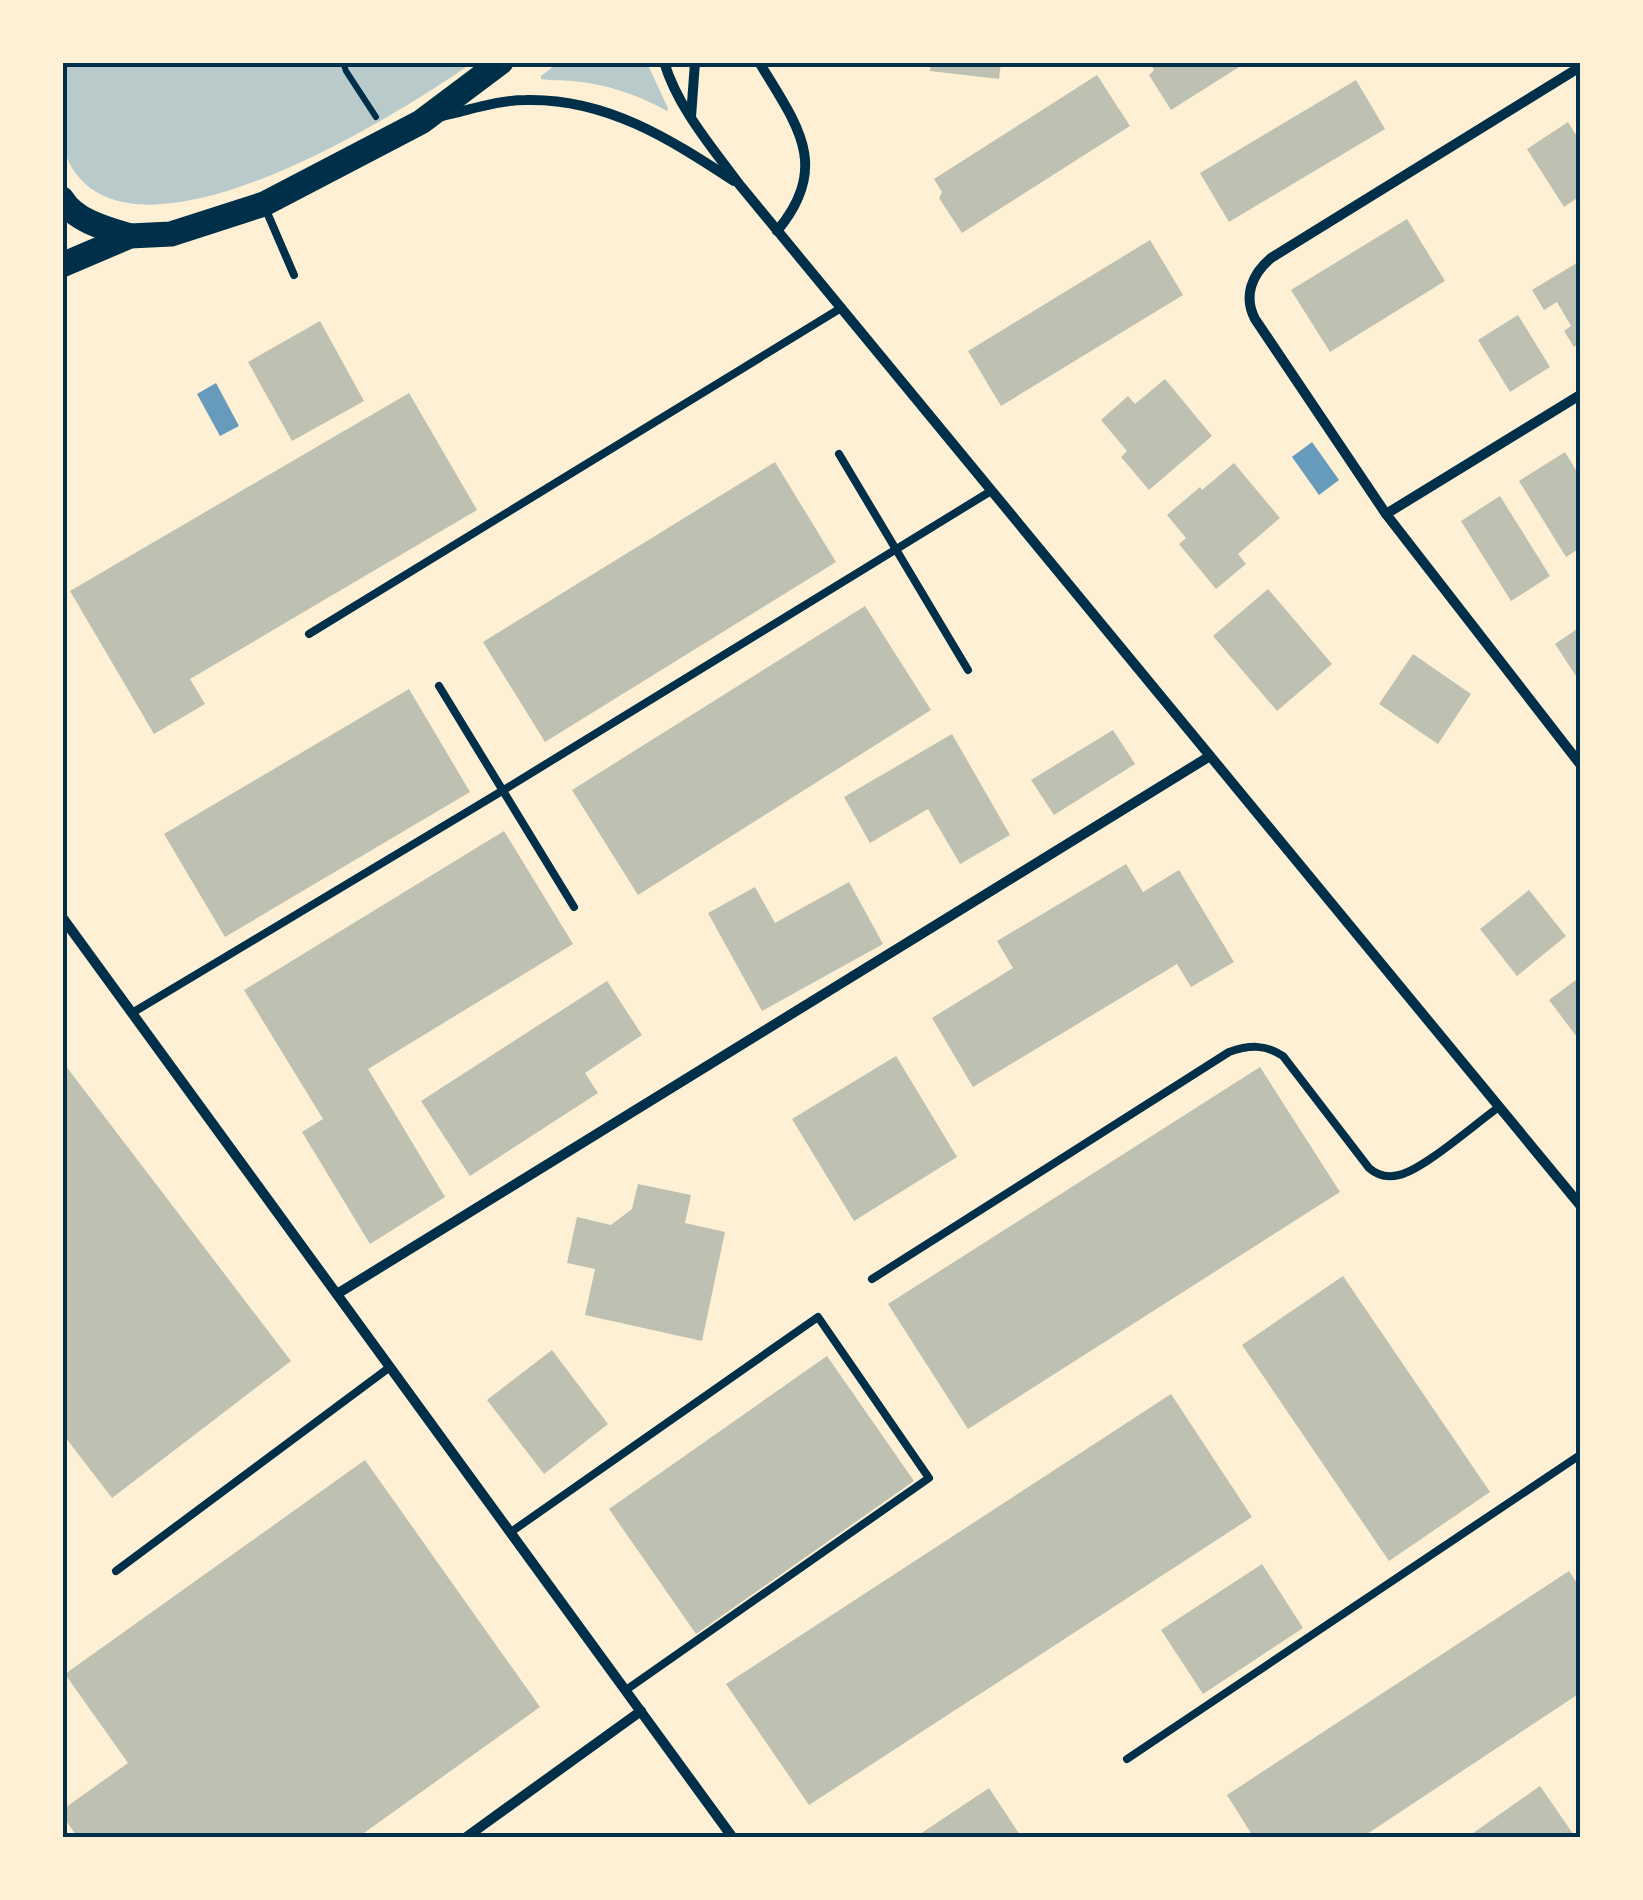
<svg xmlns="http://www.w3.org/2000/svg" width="1643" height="1900" font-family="Inter,sans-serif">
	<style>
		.green { fill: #b9caca }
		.water { fill: #669bbc }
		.building { fill: #bec0b2 }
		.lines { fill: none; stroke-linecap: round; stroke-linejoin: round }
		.path { stroke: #003049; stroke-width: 6 }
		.service { stroke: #003049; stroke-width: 8 }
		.minor { stroke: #003049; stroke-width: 10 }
		.primary { stroke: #003049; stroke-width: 25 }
		.neatline { fill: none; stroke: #003049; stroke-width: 4 }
	</style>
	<rect width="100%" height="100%" fill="#fdf0d5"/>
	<g class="green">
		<path d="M63 63H472C401 113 141 277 72 168 55 141 63 94 63 63Z"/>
		<path d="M558 63H647L668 108 667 111C639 95 606 84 573 81 562 80 551 81 541 79V76Z"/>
	</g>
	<g class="water">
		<polygon points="216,383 239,426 220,436 197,394"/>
		<polygon points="1312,442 1339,480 1319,495 1292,457"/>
	</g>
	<g class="building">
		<polygon points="931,62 1001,62 999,79 930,71"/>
		<polygon points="1149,62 1247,62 1171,110 1149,75 1154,70"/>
		<polygon points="1097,75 1130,126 962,233 939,198 942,192 934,179"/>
		<polygon points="1356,80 1385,129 1229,222 1200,173"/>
		<polygon points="1568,122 1580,141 1580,196 1564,207 1527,149"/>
		<polygon points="1407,219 1445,281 1330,352 1291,290"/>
		<polygon points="1150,240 1183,295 1001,406 968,351"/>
		<polygon points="1580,261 1580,343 1574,347 1564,331 1571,326 1557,302 1544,310 1532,290"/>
		<polygon points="1518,315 1550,367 1510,392 1478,340"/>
		<polygon points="320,321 364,401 292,441 248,362"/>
		<polygon points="1165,379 1212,436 1149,490 1121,457 1127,451 1101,420 1128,396 1135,404"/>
		<polygon points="409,393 477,510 190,679 205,704 154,734 70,591"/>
		<polygon points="1565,452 1580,477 1580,548 1566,557 1519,481"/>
		<polygon points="775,462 836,562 545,742 483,642"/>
		<polygon points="1234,463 1280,518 1238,554 1246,564 1216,589 1179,544 1186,538 1167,515 1200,487 1202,490"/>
		<polygon points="1500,496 1550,576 1511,601 1461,521"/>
		<polygon points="1268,589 1332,664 1277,711 1213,636"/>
		<polygon points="865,606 931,710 638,895 572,790"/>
		<polygon points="1580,627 1580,682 1555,644"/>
		<polygon points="1413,654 1471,694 1438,744 1379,704"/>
		<polygon points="409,689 470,792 225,937 164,834"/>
		<polygon points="1113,730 1135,764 1054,815 1031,780"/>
		<polygon points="952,734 1010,835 960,864 928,809 870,843 844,797"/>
		<polygon points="504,831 573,944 368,1069 445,1197 370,1244 302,1132 323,1119 244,990"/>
		<polygon points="1126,864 1143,892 1179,870 1234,962 1191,987 1177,964 973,1087 932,1018 1013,968 997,941"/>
		<polygon points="849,882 883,944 762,1011 708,913 755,887 775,923"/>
		<polygon points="1529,890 1566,936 1517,976 1480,929"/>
		<polygon points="1580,977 1580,1041 1549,1000"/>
		<polygon points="607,981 642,1035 585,1073 598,1093 470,1176 421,1101"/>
		<polygon points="896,1056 957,1157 854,1221 792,1119"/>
		<polygon points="62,1061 291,1361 112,1498 62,1433"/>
		<polygon points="1260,1067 1340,1192 968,1429 888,1304"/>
		<polygon points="638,1184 691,1195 685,1223 725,1232 702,1341 585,1315 595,1269 567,1263 577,1217 611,1225 632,1209"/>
		<polygon points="1343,1276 1490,1492 1389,1561 1242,1345"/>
		<polygon points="552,1350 608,1424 544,1474 487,1400"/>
		<polygon points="827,1356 914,1481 696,1634 609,1509"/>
		<polygon points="1171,1394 1252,1517 809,1805 726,1684"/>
		<polygon points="365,1460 540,1707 357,1838 78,1838 62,1815 62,1810 128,1763 65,1674"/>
		<polygon points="1262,1564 1303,1628 1203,1694 1161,1630"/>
		<polygon points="1569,1571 1580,1588 1580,1693 1361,1838 1254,1838 1227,1795"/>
		<polygon points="1540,1786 1576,1838 1466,1838"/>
		<polygon points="989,1788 1022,1838 914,1838"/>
	</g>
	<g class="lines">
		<polyline class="path" points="343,62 346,71 376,117"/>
		<g class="service">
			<polyline points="266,210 294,275"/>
			<polyline points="839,454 968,670"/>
			<polyline points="309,634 841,308"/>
			<polyline points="439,686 574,907"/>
			<polyline points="132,1013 502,791 991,491"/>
			<path d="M872 1279 1229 1052C1249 1045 1265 1044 1283 1056L1369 1168C1378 1176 1387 1178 1399 1175 1423 1170 1476 1123 1499 1107"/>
			<polyline points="511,1532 818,1317 929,1478 626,1690"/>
			<polyline points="116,1571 390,1367"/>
			<polyline points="1127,1759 1580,1455"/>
		</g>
		<g class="minor">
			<path d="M664 62C678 108 711 146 739 184L1580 1205"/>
			<path d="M759 62C796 124 832 165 777 231"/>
			<path d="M1580 67 1271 258C1252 274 1243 296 1255 319L1386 514 1580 764"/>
			<path d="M442 116C470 110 498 100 526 100 606 98 670 139 734 181"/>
			<polyline points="691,117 695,62"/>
			<polyline points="1386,514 1580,395"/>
			<polyline points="62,917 733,1838"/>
			<polyline points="337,1294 1210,756"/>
			<polyline points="465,1838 641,1711"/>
		</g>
		<g class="primary">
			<path d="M62 199C75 221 107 229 130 236"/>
			<polyline points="62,265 130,236 171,234 264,204 421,122 501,62"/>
		</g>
	</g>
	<rect width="1643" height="1900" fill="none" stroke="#fdf0d5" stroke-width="130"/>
	<rect x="65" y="65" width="1513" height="1770" class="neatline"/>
</svg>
